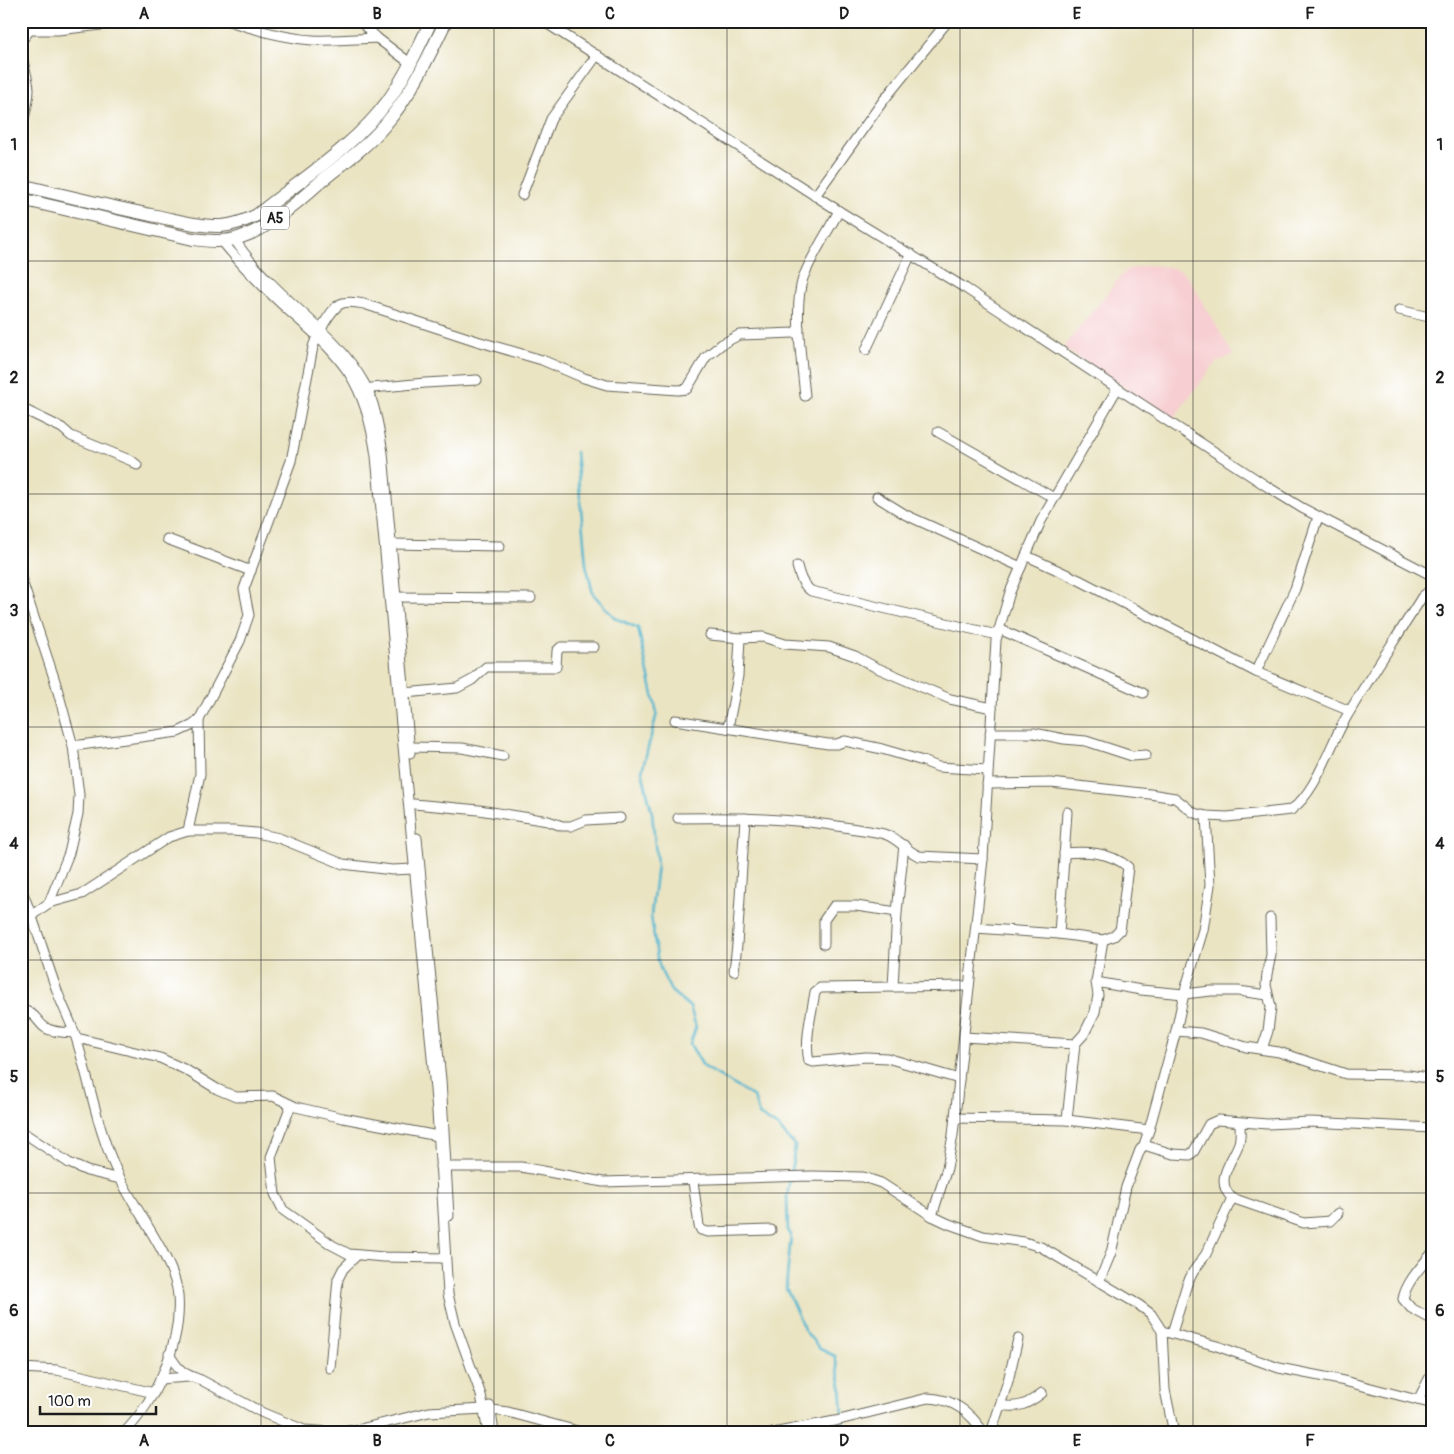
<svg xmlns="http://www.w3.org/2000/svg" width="1454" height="1454" font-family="Pangolin,sans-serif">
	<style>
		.built { fill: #f7cfd2 }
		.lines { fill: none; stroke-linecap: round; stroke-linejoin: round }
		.stream { stroke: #4fb5ce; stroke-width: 2.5 }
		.minor-casing { stroke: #646256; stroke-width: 11 }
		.highway-casing { stroke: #646256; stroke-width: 14 }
		.minor { stroke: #fff; stroke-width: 9 }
		.highway { stroke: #fff; stroke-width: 12 }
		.grid { fill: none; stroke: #1c1c1c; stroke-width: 1; stroke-opacity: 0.55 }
		.labels { text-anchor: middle; stroke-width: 5; stroke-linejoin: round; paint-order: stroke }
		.shield { fill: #fff; stroke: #606060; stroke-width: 1 }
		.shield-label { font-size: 14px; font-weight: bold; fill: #1c1c1c }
		.neatline { fill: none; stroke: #1c1c1c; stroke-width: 2 }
		.grid-label { font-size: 16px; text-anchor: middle; font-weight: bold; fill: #1c1c1c }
	</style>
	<rect width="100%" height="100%" fill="#fff"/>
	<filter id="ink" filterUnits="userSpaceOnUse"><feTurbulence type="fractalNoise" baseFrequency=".02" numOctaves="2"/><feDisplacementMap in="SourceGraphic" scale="10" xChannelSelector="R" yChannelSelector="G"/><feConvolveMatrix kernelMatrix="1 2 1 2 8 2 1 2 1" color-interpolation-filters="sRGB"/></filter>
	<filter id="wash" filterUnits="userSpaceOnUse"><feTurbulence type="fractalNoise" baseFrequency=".0096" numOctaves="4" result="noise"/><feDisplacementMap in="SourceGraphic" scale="20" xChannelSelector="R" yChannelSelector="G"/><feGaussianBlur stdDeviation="1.12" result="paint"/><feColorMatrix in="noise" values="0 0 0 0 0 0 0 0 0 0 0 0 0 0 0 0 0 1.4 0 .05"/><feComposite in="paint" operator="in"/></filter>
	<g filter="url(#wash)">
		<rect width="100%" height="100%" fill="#eae4c3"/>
		<polygon class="built" points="1147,265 1169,267 1181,271 1189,278 1233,355 1215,363 1173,419 1063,348 1126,270"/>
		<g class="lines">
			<g class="stream">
				<polyline points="576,452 586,564 593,594 615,618 638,628 657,713 642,771 652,813 657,865 651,916 657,957 661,971 671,991 690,1007 696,1027 690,1044 703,1066 754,1097 759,1115 778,1127 795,1146 787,1197 788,1230 791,1235 786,1288 805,1331 820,1349 835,1356 841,1386 843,1416"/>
				<polyline points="843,1422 843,1433"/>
			</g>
		</g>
	</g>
	<g filter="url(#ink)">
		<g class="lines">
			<defs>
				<g id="minor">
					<path d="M229 21C256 30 283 38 312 40 333 41 356 39 377 38"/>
					<polyline points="360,21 377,38 410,63"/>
					<polyline points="543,21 839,211 965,288 1271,489 1302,508 1433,576"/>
					<polyline points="1429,21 1433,24"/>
					<polyline points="21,41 30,30 58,30 136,21"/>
					<path d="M21 49C22 63 28 76 29 89 29 103 24 117 21 130"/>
					<polyline points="522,195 551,119 597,55"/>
					<polyline points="815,196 883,101 948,21"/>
					<path d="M234 239C245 255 257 270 271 283 303 316 341 342 364 383 376 404 379 430 383 453L410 753"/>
					<path d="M222 241C242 266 264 288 288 310 310 329 332 348 349 373 365 398 372 427 376 456L437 1111 448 1294 455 1323 481 1395 488 1433"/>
					<polyline points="1399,310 1433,318"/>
					<polyline points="866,350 911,254"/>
					<polyline points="362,389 425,383 477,380"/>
					<path d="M805 396C802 364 793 308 803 278 812 255 827 233 839 211"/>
					<polyline points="21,408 62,428 71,436 132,461 137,465"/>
					<polyline points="938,432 1054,498"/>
					<polyline points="877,497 906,515 1021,567"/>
					<polyline points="167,539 251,571"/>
					<polyline points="391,544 500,546"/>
					<polyline points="1027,556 1079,580 1256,672 1350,711"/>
					<path d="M797 566C800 577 802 584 811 591L997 635"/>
					<polyline points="21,578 55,681 73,746 79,795 78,814 69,853 49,903 21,923"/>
					<polyline points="396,597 531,598"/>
					<polyline points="999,629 1143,693"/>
					<polyline points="710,635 740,638 763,637 785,644 829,647 855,656 875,667 950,699 992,708"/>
					<polyline points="1256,672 1295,589 1318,517"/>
					<polyline points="405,693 457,688 472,680 486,667 556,667 557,651 561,647 594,647"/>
					<polyline points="675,720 828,744 837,744 845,741 882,749 923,761 938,767 987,770"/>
					<polyline points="728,728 738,676 740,638"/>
					<polyline points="990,733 1034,733 1064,739 1086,741 1132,756 1146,755"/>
					<path d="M73 746 178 732 193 725 199 720 240 641 249 615 244 589 291 461 313 347C316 338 320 330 325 322 337 303 341 299 364 304L477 341 542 360 584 378 607 385 678 390 687 389 706 357 722 344 739 335 794 333 799 328"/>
					<polyline points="410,747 462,748 503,756"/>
					<path d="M987 784 1051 783 1150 794 1175 798 1194 813 1206 816 1227 817 1291 810C1316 792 1328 750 1343 723 1367 680 1396 639 1422 597L1428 592 1433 591"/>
					<polyline points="414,804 479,810 548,821 562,826 571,826 586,820 620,818"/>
					<path d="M678 818C736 817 793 818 850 828 861 830 873 831 884 834 898 838 906 851 919 856L983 859"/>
					<polyline points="188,831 200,774 199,720"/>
					<polyline points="417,838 441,1080 449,1216"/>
					<path d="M21 889C35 921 44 955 56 988 62 1006 72 1023 77 1041 91 1087 98 1134 120 1178 135 1210 176 1262 178 1296 182 1343 156 1400 124 1433"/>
					<polyline points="49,903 82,894 169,837 188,831 233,831 256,833 279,838 343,864 392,870 414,869"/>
					<path d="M976 928 1059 934 1103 940 1114 936 1120 930 1121 924 1128 867C1110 852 1087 851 1064 853"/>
					<polyline points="1059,934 1067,812"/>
					<polyline points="824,944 824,920 834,906 856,906 897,912"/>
					<polyline points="734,971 737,945 745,818"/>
					<polyline points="1096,982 1141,990 1184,994 1211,991 1238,991 1268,995"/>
					<polyline points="893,987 897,912 904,845"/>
					<path d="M21 1010C35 1013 34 1017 43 1026 51 1033 64 1032 74 1033"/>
					<polyline points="1176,1031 1201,1033 1246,1047 1279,1052 1346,1074 1409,1075 1433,1079"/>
					<polyline points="964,1037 1075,1044"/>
					<polyline points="77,1038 160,1058 186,1070 217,1089 236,1097 273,1096 296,1107 343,1118 438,1136"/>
					<polyline points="1262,1049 1268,1031 1271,1007 1266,985 1267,974 1271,955 1270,918"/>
					<path d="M959 1079 887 1058 866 1057 813 1062 809 1061C804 1042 812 1011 815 992L820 988 969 986"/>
					<polyline points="291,1105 271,1157 275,1194 283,1210 332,1245 349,1254 384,1257 445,1258"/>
					<polyline points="955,1118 1067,1120 1149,1130"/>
					<polyline points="1067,1120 1075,1044 1084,1034 1095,1012 1098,995 1096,982 1103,940"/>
					<path d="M1240 1123C1240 1129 1241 1137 1239 1143 1233 1161 1213 1180 1232 1198L1304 1223 1330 1221 1338 1213"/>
					<polyline points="21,1131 69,1163 87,1171 120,1179"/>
					<polyline points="1144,1145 1173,1154 1190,1155 1194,1151 1209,1124 1218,1120 1267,1124 1310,1122 1433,1128"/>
					<polyline points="440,1167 521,1167 603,1182 812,1176 863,1177 881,1183 932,1216 949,1224 983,1236 1024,1242 1041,1247 1139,1305 1151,1314 1162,1331 1165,1390 1174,1433"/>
					<polyline points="693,1181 699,1226 701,1230 708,1232 771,1230"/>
					<polyline points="932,1216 947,1168 953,1135 983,859 996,640 1010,592 1041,521 1117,389"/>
					<path d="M1433 1252C1422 1266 1406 1282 1403 1299L1411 1308 1433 1320"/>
					<polyline points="1099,1282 1111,1253 1126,1187 1140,1150 1144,1145 1149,1130 1176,1031 1184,994 1203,930 1210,885 1206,816"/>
					<polyline points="1162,1331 1217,1346 1279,1368 1340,1380 1433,1404"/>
					<polyline points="1172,1333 1187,1284 1193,1272 1206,1254 1232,1198"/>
					<path d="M169 1354C179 1371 183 1374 201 1380L263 1413 304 1430 331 1432 356 1430 429 1412 484 1409 508 1412 585 1433"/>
					<polyline points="21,1368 57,1370 154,1393"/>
					<polyline points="330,1368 338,1279 343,1269 357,1255"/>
					<polyline points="160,1379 189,1377"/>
					<polyline points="1418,1400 1433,1371"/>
					<path d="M1000 1405C1018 1409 1028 1404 1042 1393"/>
					<polyline points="490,1406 494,1433"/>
					<path d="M773 1433 835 1421 928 1398C954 1399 970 1412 984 1433"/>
					<polyline points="991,1433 1008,1381 1018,1339"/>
				</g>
				<g id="highway">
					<path d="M21 185C66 196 111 207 156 216 177 220 199 227 221 226 234 225 245 221 257 215 299 181 355 146 387 102 405 77 418 49 431 21"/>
					<path d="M21 199 193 239C210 241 225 243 241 237 273 227 300 199 325 178 345 162 367 146 384 126 411 95 428 58 446 21"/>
				</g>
			</defs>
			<use href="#minor" class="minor-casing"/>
			<use href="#highway" class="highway-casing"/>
			<use href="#minor" class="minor"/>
			<use href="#highway" class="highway"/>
		</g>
	</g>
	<path class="grid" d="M261 21V1433M494 21V1433M727 21V1433M960 21V1433M1193 21V1433M21 261H1433M21 494H1433M21 727H1433M21 960H1433M21 1193H1433"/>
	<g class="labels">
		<rect class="shield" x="261" y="206.5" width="28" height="23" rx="4"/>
		<g class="shield-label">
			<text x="275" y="223">A5</text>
		</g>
	</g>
	<rect width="1454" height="1454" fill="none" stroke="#fff" stroke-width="55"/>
	<path d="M40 1406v8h116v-8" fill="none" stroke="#1c1c1c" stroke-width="2.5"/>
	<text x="48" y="1406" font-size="15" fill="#1c1c1c" stroke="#ffffff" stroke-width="4" paint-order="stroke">100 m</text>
	<rect x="28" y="28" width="1398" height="1398" class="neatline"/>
	<g class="grid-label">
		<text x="144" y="19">A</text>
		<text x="377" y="19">B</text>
		<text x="610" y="19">C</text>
		<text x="844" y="19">D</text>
		<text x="1077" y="19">E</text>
		<text x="1310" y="19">F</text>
		<text x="14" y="150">1</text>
		<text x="1440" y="150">1</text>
		<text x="14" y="383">2</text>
		<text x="1440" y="383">2</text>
		<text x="14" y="616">3</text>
		<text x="1440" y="616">3</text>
		<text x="14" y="849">4</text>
		<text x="1440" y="849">4</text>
		<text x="14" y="1082">5</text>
		<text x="1440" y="1082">5</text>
		<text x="14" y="1316">6</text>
		<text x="1440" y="1316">6</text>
		<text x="144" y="1446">A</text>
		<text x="377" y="1446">B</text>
		<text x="610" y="1446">C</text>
		<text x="844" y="1446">D</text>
		<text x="1077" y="1446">E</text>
		<text x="1310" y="1446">F</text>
	</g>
</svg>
